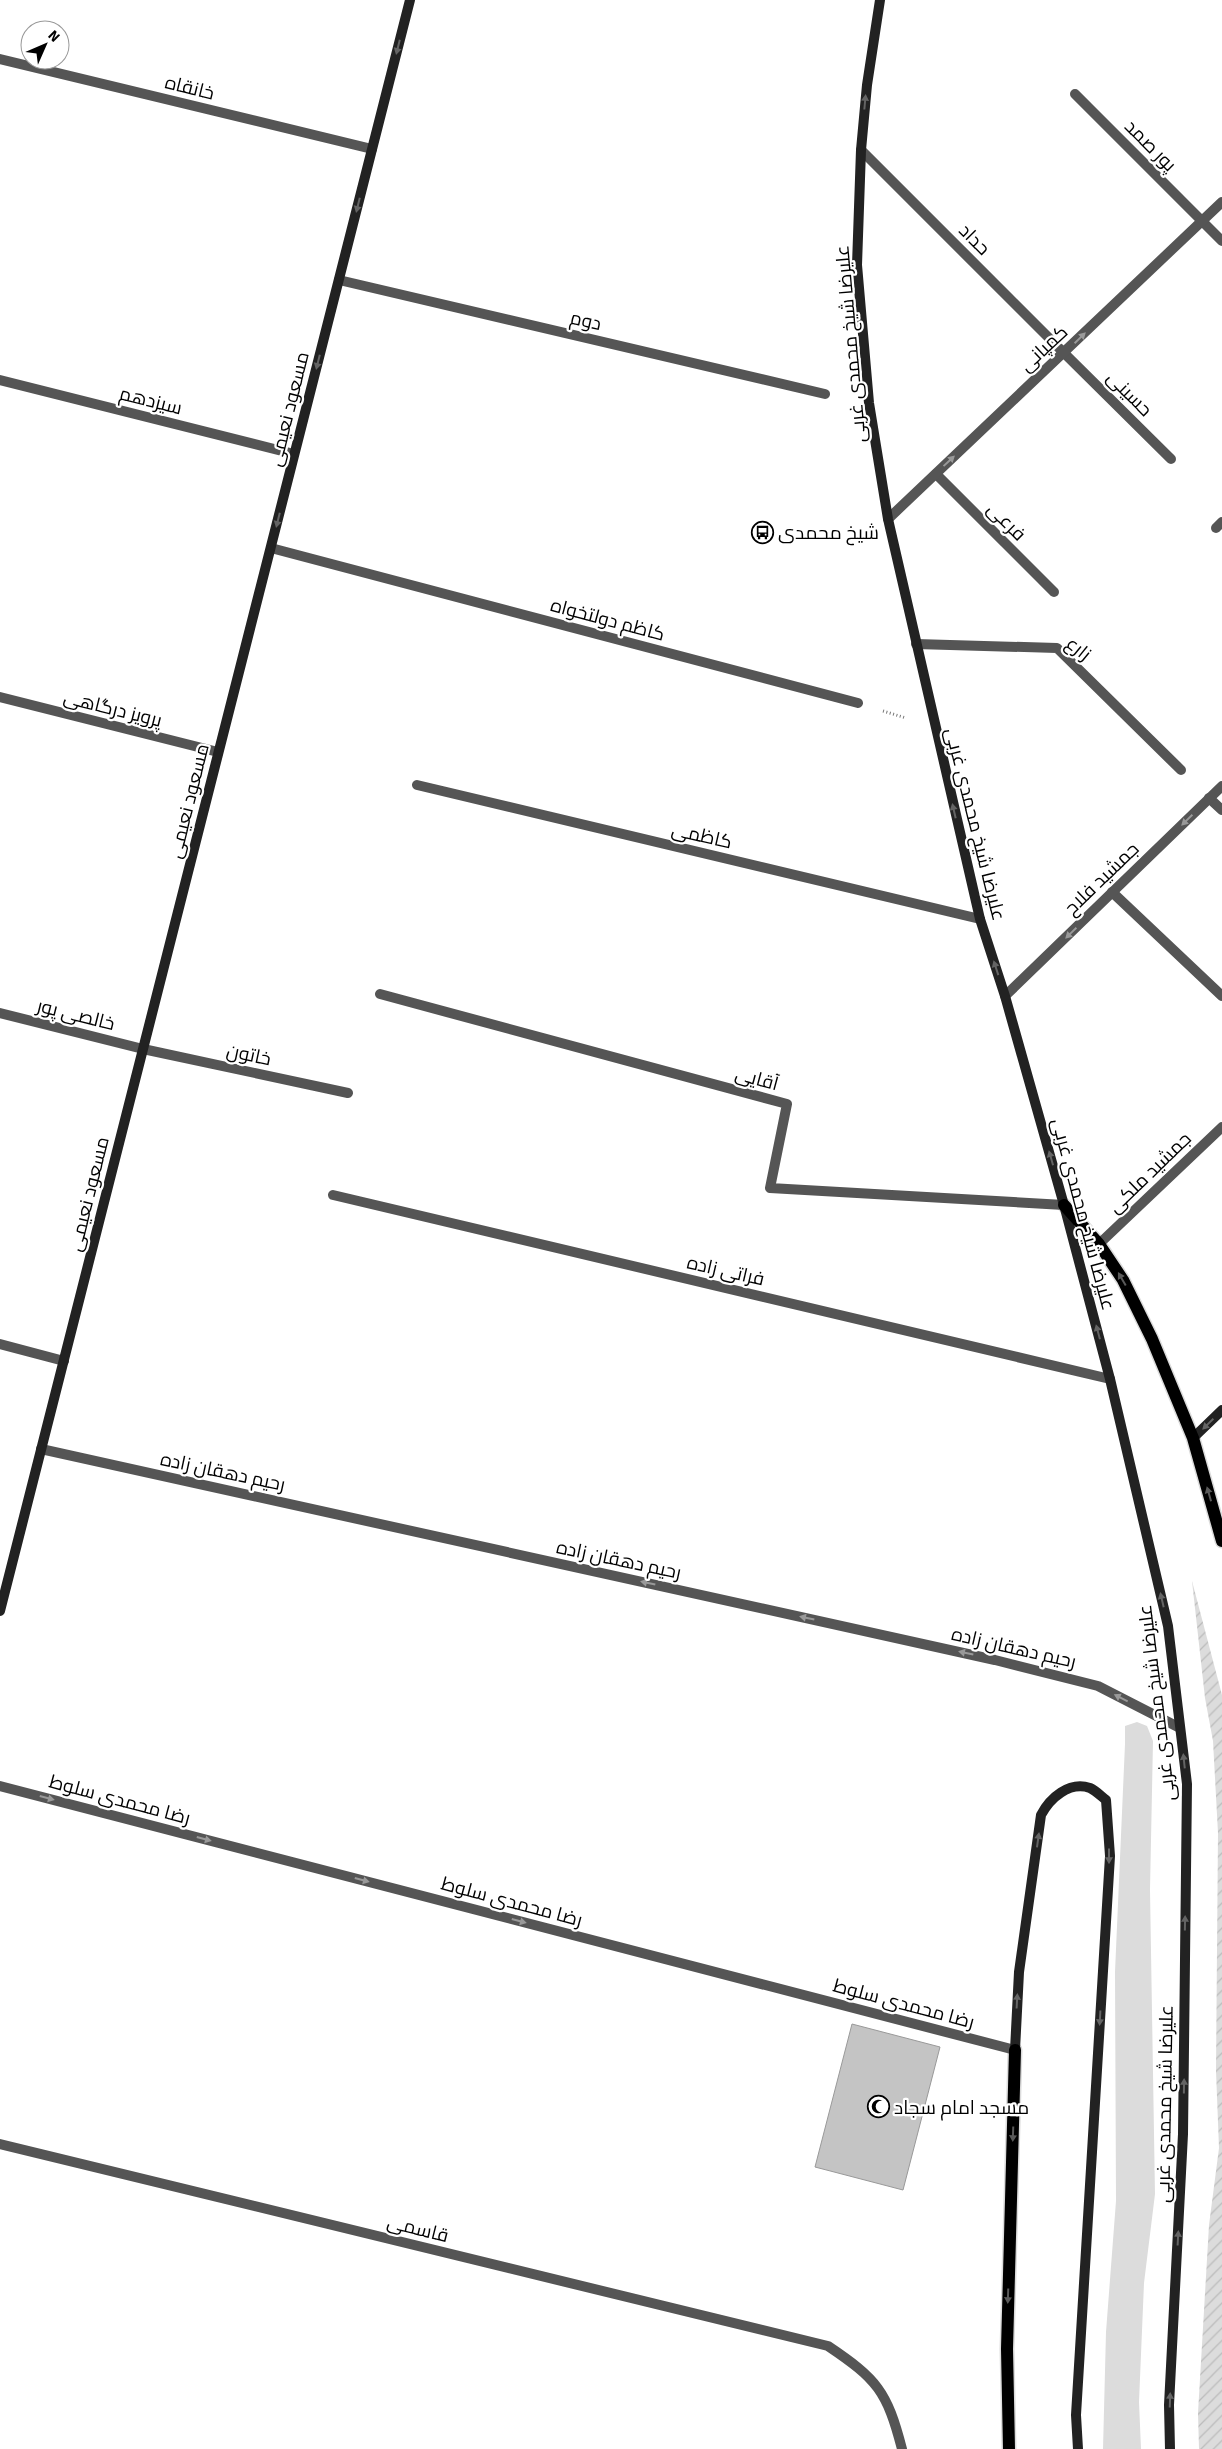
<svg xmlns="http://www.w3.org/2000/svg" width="1222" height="2449" font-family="Signika,Cairo,sans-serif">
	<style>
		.grass { fill: #dcdcdc }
		.garden { fill: url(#garden-furrows) }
		.building { fill: #c4c4c4; stroke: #999 }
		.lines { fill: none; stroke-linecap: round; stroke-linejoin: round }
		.primary-casing { stroke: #dbdbdb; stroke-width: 15 }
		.path { stroke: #777; stroke-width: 3; stroke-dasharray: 1 2.5; stroke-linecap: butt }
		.lane { stroke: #555; stroke-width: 10 }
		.street { stroke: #555; stroke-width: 10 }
		.secondary { stroke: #222; stroke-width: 10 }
		.primary { stroke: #000; stroke-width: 12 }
		.oneway { fill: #646464 }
		.oneway2 { fill: #999 }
		.oneway3 { fill: #595959 }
		.labels { text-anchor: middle; stroke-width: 4.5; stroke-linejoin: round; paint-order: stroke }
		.street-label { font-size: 19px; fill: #000; stroke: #fff }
		.poi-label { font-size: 19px; fill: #000; stroke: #fff; text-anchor: start }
	</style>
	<defs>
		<pattern id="garden-furrows" width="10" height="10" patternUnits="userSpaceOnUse" patternTransform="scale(1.25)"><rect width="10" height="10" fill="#dcdcdc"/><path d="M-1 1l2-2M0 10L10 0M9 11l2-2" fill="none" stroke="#bbb"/></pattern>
	</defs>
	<rect width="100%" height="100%" fill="#fff"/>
	<polygon class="grass" points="1137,1722 1147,1726 1153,1741 1150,1890 1155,2194 1144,2283 1139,2402 1141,2449 1103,2449 1106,2332 1116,2201 1115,1972 1125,1744 1125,1726"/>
	<polygon class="garden" points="1192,1581 1222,1695 1222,2449 1199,2449 1198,2413 1209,2225 1219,2148 1216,2071 1218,1833 1213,1741 1205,1698"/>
	<polygon class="building" points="852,2024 940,2047 903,2190 815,2167"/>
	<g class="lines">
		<defs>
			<g id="primary">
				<polyline points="1064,1205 1099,1244 1123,1280 1152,1339 1193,1438 1222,1541"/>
				<polyline points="1009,2449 1007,2349 1015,2050"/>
			</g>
		</defs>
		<use href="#primary" class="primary-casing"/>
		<polyline class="path" points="883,711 906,718"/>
		<g class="lane">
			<polyline points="1075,94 1222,241"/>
			<polyline points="1064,353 1171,459"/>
			<polyline points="936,474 1054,592"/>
			<polyline points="916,644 1057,648 1181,770"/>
			<polyline points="1209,798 1222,810"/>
		</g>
		<g class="street">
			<polyline points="0,59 372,149"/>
			<polyline points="861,150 1064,353"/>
			<polyline points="339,280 825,394"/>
			<polyline points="0,380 294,454"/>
			<polyline points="888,519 1222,202"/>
			<polyline points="1216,528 1222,522"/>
			<polyline points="271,548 858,703"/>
			<polyline points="0,697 218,752"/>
			<polyline points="417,785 980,919"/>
			<polyline points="1112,892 1222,996"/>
			<polyline points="380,994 787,1104 770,1188 1064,1205"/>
			<polyline points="1005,996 1222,786"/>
			<polyline points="0,1013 143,1049 348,1093"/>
			<polyline points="333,1195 1110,1379"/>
			<polyline points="1099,1244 1222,1127"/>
			<polyline points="0,1344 64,1361"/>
			<polyline points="41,1449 995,1660 1098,1686 1180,1728"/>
			<polyline points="0,1786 1015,2050"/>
			<path d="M0 2144 828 2346C877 2379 887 2391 902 2449"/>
		</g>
		<g class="secondary">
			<polyline points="880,0 867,85 861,150 857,265 869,403 888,519 980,919 1005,996 1064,1205 1110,1379 1168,1626 1187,1784 1183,2134 1169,2405 1170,2449"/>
			<polyline points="1193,1438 1222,1410"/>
			<polyline points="0,1611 410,0"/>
			<path d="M1015 2050 1019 1972 1041 1815C1050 1798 1069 1781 1090 1788 1095 1790 1101 1796 1106 1800L1110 1856 1076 2415 1078 2449"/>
		</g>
		<use href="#primary" class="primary"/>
	</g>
	<defs><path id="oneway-solid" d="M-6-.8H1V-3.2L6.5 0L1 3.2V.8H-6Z" transform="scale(1.25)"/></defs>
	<g class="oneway">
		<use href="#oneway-solid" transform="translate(398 47) rotate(104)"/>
		<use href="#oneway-solid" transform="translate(865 102) rotate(-85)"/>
		<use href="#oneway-solid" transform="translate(358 205) rotate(104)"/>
		<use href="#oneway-solid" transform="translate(318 362) rotate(104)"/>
		<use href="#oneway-solid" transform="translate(278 520) rotate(104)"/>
		<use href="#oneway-solid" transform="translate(954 811) rotate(-103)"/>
		<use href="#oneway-solid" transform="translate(996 968) rotate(-108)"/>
		<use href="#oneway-solid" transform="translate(1051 1158) rotate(-106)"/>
		<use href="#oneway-solid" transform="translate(1098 1332) rotate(-105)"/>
		<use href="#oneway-solid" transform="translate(1208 1424) rotate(136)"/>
		<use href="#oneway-solid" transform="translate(1162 1600) rotate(-103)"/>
		<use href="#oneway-solid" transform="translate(1184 1761) rotate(-96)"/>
		<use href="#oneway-solid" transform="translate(1038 1840) rotate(-82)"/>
		<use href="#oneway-solid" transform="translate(1109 1856) rotate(90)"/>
		<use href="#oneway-solid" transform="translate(1185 1923) rotate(-89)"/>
		<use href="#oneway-solid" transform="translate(1017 2001) rotate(-87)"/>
		<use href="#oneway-solid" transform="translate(1100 2018) rotate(93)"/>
		<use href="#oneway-solid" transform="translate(1184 2086) rotate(-89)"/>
		<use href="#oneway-solid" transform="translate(1178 2238) rotate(-87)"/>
		<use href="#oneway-solid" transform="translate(1170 2400) rotate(-88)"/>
	</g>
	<g class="oneway2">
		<use href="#oneway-solid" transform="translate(1080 338) rotate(-44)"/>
		<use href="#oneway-solid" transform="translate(949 461) rotate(-43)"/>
		<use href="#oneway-solid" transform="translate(1187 820) rotate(136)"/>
		<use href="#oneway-solid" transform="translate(1071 933) rotate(136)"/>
		<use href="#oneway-solid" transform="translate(648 1583) rotate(-168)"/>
		<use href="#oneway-solid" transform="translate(807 1618) rotate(-168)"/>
		<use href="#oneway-solid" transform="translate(966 1653) rotate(-168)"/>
		<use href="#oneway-solid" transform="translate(1121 1698) rotate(-153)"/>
		<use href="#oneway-solid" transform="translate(47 1798) rotate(15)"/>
		<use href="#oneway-solid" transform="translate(204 1839) rotate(15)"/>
		<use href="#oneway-solid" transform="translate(362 1880) rotate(15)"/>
		<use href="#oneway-solid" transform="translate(519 1921) rotate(15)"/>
	</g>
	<g class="oneway3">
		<use href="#oneway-solid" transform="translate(1122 1279) rotate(-120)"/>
		<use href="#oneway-solid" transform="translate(1209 1494) rotate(-106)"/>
		<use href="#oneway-solid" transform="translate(1013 2134) rotate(92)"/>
		<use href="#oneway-solid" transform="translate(1008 2296) rotate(92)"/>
	</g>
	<defs>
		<symbol id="bus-ring" viewBox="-11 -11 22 22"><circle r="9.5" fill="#fff" stroke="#000" stroke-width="1.5"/><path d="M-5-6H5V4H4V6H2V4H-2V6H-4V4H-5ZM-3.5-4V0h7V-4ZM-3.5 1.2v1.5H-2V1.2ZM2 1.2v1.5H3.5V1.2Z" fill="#000"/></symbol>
		<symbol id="mosque-ring" viewBox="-11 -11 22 22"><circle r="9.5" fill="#fff" stroke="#000" stroke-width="1.5"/><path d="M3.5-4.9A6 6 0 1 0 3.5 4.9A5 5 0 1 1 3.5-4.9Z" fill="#000"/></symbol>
	</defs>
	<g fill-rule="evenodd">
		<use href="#bus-ring" x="750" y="520" width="25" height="25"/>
		<use href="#mosque-ring" x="866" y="2094" width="25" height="25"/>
	</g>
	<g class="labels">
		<g class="street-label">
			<text transform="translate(190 87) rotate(14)" y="7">خانقاه</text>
			<text transform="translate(1151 145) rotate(45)" y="7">پور صمد</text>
			<text transform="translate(975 239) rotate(45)" y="7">حداد</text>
			<text transform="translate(586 320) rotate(13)" y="7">دوم</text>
			<text transform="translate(850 344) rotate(-95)" y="7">علیرضا شیخ محمدی غربی</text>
			<text transform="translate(1043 348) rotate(-43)" y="7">کمپانی</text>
			<text transform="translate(1130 393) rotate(45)" y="7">حسینی</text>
			<text transform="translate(151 400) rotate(14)" y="7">سیزدهم</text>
			<text transform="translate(288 409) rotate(-76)" y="7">مسعود نعیمی</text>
			<text transform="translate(1007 521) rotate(45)" y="7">فرعی</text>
			<text transform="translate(608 619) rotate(15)" y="7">کاظم دولتخواه</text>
			<text transform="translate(1079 648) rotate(39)" y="7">زارع</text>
			<text transform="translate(113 708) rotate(14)" y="7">پرویز درگاهی</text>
			<text transform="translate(188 801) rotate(-76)" y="7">مسعود نعیمی</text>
			<text transform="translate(976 824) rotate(76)" y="7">علیرضا شیخ محمدی غربی</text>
			<text transform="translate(702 835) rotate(13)" y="7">کاظمی</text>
			<text transform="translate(1101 878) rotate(-44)" y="7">جمشید فلاح</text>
			<text transform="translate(76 1014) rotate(14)" y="7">خالصی پور</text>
			<text transform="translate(249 1054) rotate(12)" y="7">خاتون</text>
			<text transform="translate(757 1078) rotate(15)" y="7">آقایی</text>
			<text transform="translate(1149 1172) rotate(-44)" y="7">جمشید ملکی</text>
			<text transform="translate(88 1194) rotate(-76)" y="7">مسعود نعیمی</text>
			<text transform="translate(1084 1214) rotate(75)" y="7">علیرضا شیخ محمدی غربی</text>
			<text transform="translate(726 1270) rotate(13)" y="7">فراتی زاده</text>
			<text transform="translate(223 1471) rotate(12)" y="7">رحیم دهقان زاده</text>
			<text transform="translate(619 1559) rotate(12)" y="7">رحیم دهقان زاده</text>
			<text transform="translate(1014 1647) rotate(13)" y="7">رحیم دهقان زاده</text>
			<text transform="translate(1156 1703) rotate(-97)" y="7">علیرضا شیخ محمدی غربی</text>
			<text transform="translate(120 1799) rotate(15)" y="7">رضا محمدی سلوط</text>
			<text transform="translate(512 1901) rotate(15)" y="7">رضا محمدی سلوط</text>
			<text transform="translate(904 2003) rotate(15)" y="7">رضا محمدی سلوط</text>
			<text transform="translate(1164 2104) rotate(-89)" y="7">علیرضا شیخ محمدی غربی</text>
			<text transform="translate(418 2228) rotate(14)" y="7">قاسمی</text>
		</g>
		<g class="poi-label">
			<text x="778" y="539">شیخ محمدی</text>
			<text x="894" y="2114">مسجد امام سجاد</text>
		</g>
	</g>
	<g transform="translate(45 45) rotate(45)"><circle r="24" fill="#ffffff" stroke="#999999"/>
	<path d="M0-4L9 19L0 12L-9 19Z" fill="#000000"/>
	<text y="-8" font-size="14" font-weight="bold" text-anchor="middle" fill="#000000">N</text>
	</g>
</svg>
